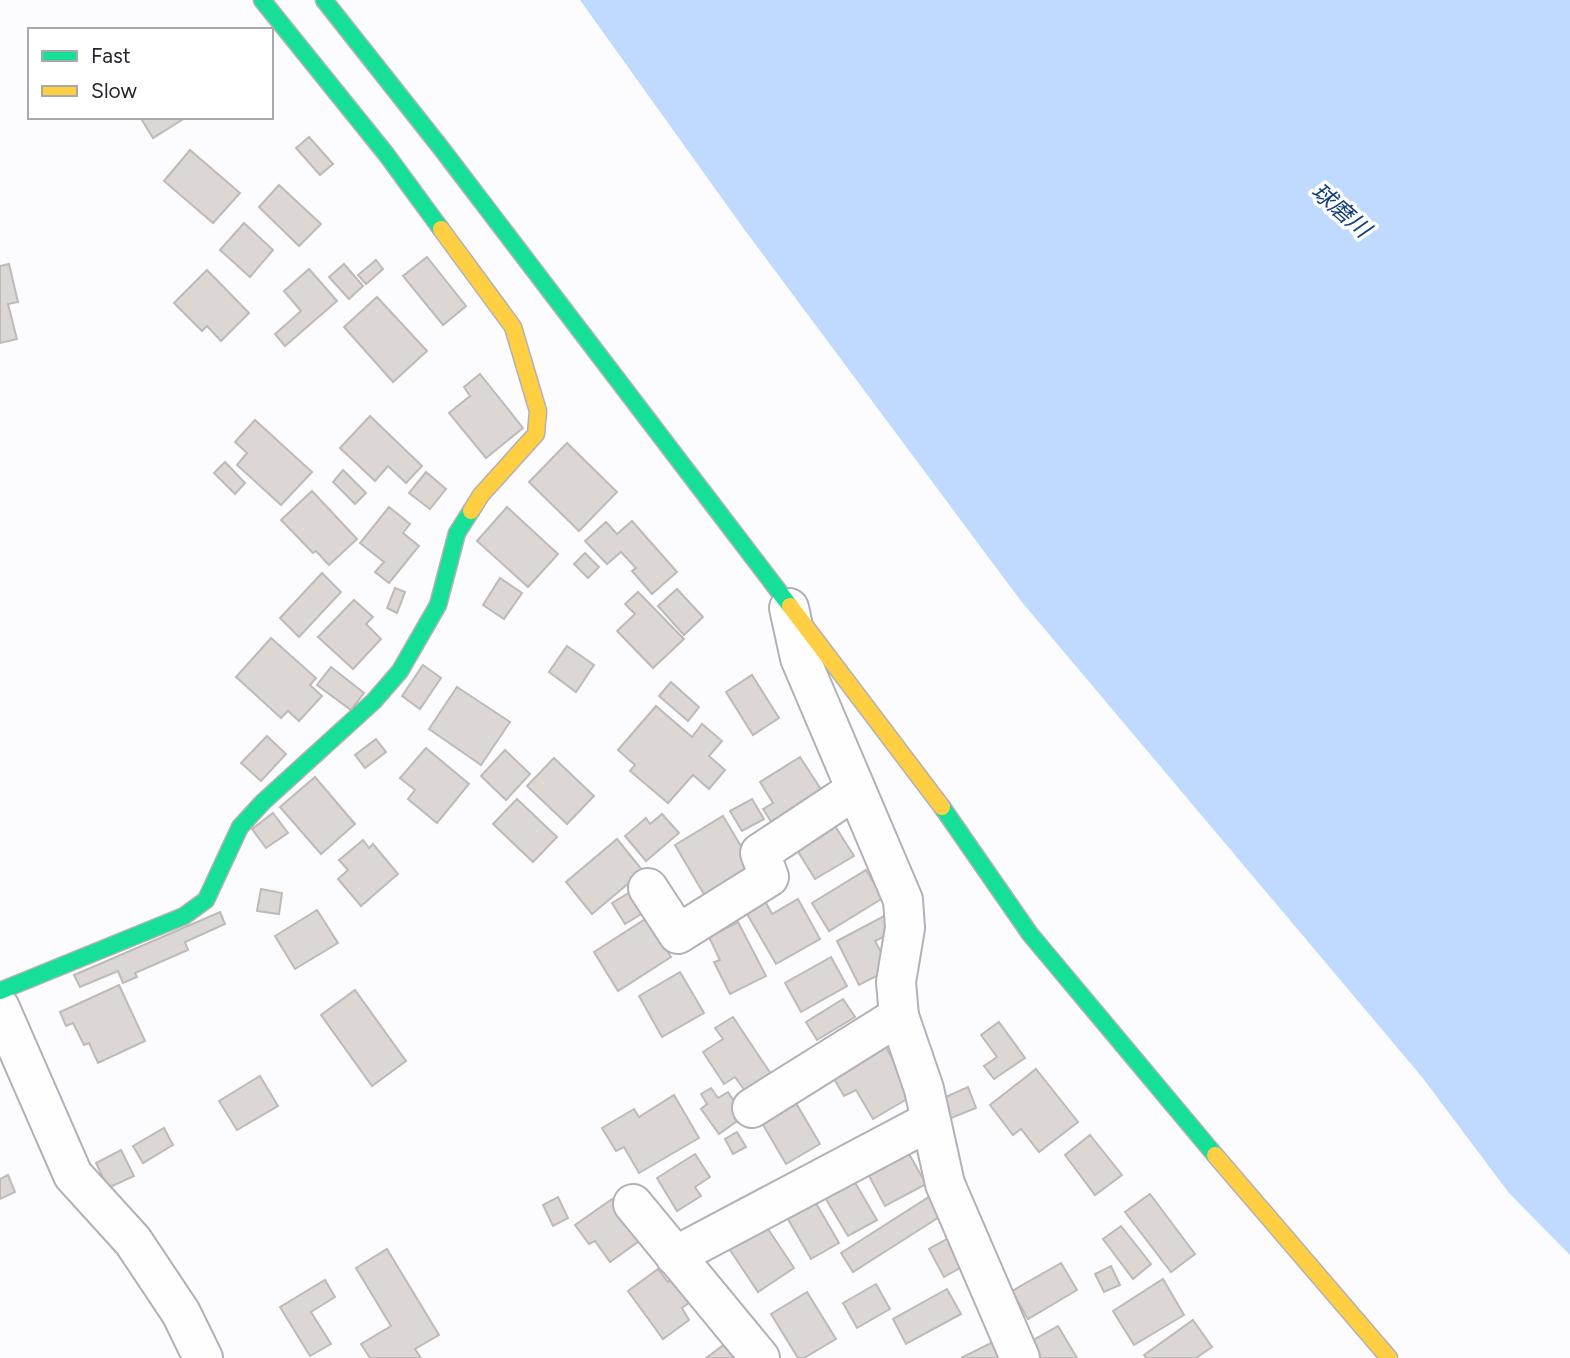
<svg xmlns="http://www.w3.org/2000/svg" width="1570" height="1358" font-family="Figtree,'Noto Sans JP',sans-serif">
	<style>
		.water { fill: #bfd9ff }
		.building { fill: #dcd7d5; stroke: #bdbab8; stroke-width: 2 }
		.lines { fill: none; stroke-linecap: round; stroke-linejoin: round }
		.street-casing { stroke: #b3b1b7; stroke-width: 42 }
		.fast-casing { stroke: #b3b1b7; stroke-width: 19 }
		.slow-casing { stroke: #b3b1b7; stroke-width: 19 }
		.street { stroke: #fffeff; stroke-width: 38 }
		.fast { stroke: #16e098; stroke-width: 16 }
		.slow { stroke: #ffcf43; stroke-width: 16 }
		.labels { text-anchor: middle; stroke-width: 7; stroke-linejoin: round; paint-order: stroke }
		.water-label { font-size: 23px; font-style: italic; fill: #133e77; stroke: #fff }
	</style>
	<rect width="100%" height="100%" fill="#fcfbfe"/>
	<polygon class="water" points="580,0 1570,0 1570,1255 1509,1193 1422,1077 1021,601 744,229"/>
	<g class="building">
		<polygon points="140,117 185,117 185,118 153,138"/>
		<polygon points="309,137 333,164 320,175 296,148"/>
		<polygon points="190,150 240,193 213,223 164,181"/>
		<polygon points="279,185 321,224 299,246 259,207"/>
		<polygon points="244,223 273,250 250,277 220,250"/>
		<polygon points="427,257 466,306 443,325 403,276"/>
		<polygon points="376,260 383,269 366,284 358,275"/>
		<polygon points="9,264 18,302 8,304 17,339 0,343 0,266"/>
		<polygon points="344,264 363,286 349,299 329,277"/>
		<polygon points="309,269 337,301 285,346 275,334 301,311 284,291"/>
		<polygon points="207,270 249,313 221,341 207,326 202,331 174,303"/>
		<polygon points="377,297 427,351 393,382 344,327"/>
		<polygon points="480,374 523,428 486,458 449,413 470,396 464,387"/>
		<polygon points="370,416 422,466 406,483 388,466 375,481 340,448"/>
		<polygon points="255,420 312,472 281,505 237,465 247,453 235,442"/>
		<polygon points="567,443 617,492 579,531 529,482"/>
		<polygon points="225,462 245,483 235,494 214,473"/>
		<polygon points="343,470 366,493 355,504 333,482"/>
		<polygon points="426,472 446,489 430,509 409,493"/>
		<polygon points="312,491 357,539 329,565 316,551 313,553 281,520"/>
		<polygon points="389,507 410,524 403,533 419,546 389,583 375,572 384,562 360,543"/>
		<polygon points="507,507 558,554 528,587 477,541"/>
		<polygon points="632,521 677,572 652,594 632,571 636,568 621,552 607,564 585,541 606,522 617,534"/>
		<polygon points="585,553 599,567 588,578 574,564"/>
		<polygon points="322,573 341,592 299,637 280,618"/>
		<polygon points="500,578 522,593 504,619 483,605"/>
		<polygon points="395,588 405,592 397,613 387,608"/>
		<polygon points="677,589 703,617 684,635 658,606"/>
		<polygon points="638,592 684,639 653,668 617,631 635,614 625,604"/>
		<polygon points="354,600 373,617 366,624 381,639 353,669 318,637"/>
		<polygon points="271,638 316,678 310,685 322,696 299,721 288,711 281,718 236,677"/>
		<polygon points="567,646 594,665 576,692 549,672"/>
		<polygon points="423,665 441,678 420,709 402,696"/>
		<polygon points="331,667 364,693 351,710 317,685"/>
		<polygon points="752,675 779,718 753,735 726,692"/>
		<polygon points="671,682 699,707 688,721 659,696"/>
		<polygon points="457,687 510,722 481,765 429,729"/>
		<polygon points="656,706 692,737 702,724 722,741 709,756 725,770 709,789 693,775 668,803 630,771 635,765 618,750"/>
		<polygon points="267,736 286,754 261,781 241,763"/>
		<polygon points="376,739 386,752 365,768 355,755"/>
		<polygon points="426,748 469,784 437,823 408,799 415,790 400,778"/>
		<polygon points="505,750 530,774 506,800 481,776"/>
		<polygon points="800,757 824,794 774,826 763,809 773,803 760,782"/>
		<polygon points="554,758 594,796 567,824 527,786"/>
		<polygon points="315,777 355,824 321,854 280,807"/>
		<polygon points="517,799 557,837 533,862 493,824"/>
		<polygon points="752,799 764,819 742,831 730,811"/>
		<polygon points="273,813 288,833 266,848 252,829"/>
		<polygon points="662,814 679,833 646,861 625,836 646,818 650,824"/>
		<polygon points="723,816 754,868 705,896 675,845"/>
		<polygon points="835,826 854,856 815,879 797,850"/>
		<polygon points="617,839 643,871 592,914 566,882"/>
		<polygon points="363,840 369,848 373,844 398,874 361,906 338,879 348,870 339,860"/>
		<polygon points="866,870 883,898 829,931 812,903"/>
		<polygon points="640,886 653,907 625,924 612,903"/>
		<polygon points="261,889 282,893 279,914 257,911"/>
		<polygon points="798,899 820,939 776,964 746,912 765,901 772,914"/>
		<polygon points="317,910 338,943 295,969 275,936"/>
		<polygon points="220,912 225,924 185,942 188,950 135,973 137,977 123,983 118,971 80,987 74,975"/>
		<polygon points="884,916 893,932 875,941 890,969 859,985 837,941"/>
		<polygon points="647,918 671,957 618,991 594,952"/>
		<polygon points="738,922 766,976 730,994 714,962 720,960 709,937"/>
		<polygon points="831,957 847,986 801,1012 785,983"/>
		<polygon points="680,972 704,1013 662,1037 639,996"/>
		<polygon points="119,985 145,1041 98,1063 89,1043 84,1045 73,1023 66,1026 60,1012"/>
		<polygon points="355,990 406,1061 372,1086 321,1015"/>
		<polygon points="843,999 855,1017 817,1040 806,1022"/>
		<polygon points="733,1017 771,1074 745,1091 735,1077 724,1084 703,1052 723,1039 715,1028"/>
		<polygon points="999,1022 1025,1058 994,1079 984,1066 997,1057 981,1035"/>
		<polygon points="882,1041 914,1095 873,1119 856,1090 844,1096 830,1072"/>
		<polygon points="1036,1069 1078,1122 1039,1152 1021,1129 1013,1135 990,1105"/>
		<polygon points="260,1076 278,1106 237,1130 219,1101"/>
		<polygon points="968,1087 976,1108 949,1119 941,1099"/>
		<polygon points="711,1088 718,1098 728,1092 744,1116 719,1134 701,1109 707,1104 701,1094"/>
		<polygon points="674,1095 699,1138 639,1173 624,1147 616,1151 602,1128 634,1109 639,1117"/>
		<polygon points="793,1098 820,1144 786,1164 759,1118"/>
		<polygon points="164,1128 173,1145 143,1163 133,1146"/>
		<polygon points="737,1132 746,1147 733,1154 725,1139"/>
		<polygon points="1090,1135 1122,1175 1095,1195 1065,1155"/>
		<polygon points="121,1150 134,1176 108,1188 96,1163"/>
		<polygon points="908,1152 926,1184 885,1206 868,1174"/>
		<polygon points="695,1154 710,1177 695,1187 701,1196 677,1211 657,1178"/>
		<polygon points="8,1175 15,1192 0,1199 0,1179"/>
		<polygon points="853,1179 877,1220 848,1236 824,1196"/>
		<polygon points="1150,1194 1195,1254 1171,1272 1125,1212"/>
		<polygon points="932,1195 944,1214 853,1272 841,1253"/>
		<polygon points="558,1197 568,1218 553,1226 543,1205"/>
		<polygon points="813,1198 839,1243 811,1259 785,1214"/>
		<polygon points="612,1199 646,1236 610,1262 595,1241 589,1244 575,1225"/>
		<polygon points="764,1223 794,1268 758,1292 728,1247"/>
		<polygon points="1121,1226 1151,1264 1133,1279 1103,1239"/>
		<polygon points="961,1231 976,1259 944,1277 929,1249"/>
		<polygon points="387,1249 439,1335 415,1349 421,1358 370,1358 361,1344 391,1326 356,1268"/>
		<polygon points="1061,1263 1077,1290 1028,1319 1012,1291"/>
		<polygon points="1111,1266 1120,1285 1104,1292 1095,1274"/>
		<polygon points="658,1269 668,1282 672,1278 690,1302 682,1308 689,1320 663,1339 628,1291"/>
		<polygon points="1163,1279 1184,1315 1134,1345 1113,1311"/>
		<polygon points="325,1280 335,1297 311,1312 331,1344 310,1356 280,1307"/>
		<polygon points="876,1284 890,1309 857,1328 843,1303"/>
		<polygon points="947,1289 961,1314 906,1344 893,1319"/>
		<polygon points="807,1292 836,1339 804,1358 798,1358 771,1314"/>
		<polygon points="1193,1320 1212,1347 1196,1358 1146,1358 1144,1355"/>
		<polygon points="1058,1326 1077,1358 1039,1358 1030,1342"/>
		<polygon points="997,1340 1006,1358 961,1358"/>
		<polygon points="725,1344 735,1358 706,1358"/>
	</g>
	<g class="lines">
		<defs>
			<g id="street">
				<polyline points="789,608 800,658 903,900 905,928 896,982 899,1016 924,1089 945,1184 1020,1358"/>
				<polyline points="648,888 678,934 769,877 760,853 855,790"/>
				<polyline points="0,1008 73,1175 133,1241 181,1313 203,1358"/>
				<polyline points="752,1108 899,1016"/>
				<polyline points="633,1204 760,1358"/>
				<polyline points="675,1256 930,1121"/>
			</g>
			<g id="fast">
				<polyline points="262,0 386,154 441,229"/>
				<polyline points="324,0 441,148 790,606"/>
				<polyline points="942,807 1030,934 1215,1155"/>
				<polyline points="0,991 184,916 206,900 240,827 263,802 374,701 400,671 438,605 457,533 471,511"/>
			</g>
			<g id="slow">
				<polyline points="441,229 513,327 538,411 536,434 481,495 471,511"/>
				<polyline points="790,606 942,807"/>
				<polyline points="1215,1155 1389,1358"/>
			</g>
		</defs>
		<use href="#street" class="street-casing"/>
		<use href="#fast" class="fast-casing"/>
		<use href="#slow" class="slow-casing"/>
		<use href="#street" class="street"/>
		<use href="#fast" class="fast"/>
		<use href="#slow" class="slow"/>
	</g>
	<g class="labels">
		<g class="water-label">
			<text transform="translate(1341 210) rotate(41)" y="8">球磨川</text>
		</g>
	</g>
	<rect x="28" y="28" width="245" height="91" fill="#ffffff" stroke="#a9a8ab" stroke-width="2"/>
	<rect x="42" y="51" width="35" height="10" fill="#16e098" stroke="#a9a8ab" stroke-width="2"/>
	<text x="91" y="63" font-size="21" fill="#28252e">Fast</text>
	<rect x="42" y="86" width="35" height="10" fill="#ffcf43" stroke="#a9a8ab" stroke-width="2"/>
	<text x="91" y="98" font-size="21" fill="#28252e">Slow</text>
</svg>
